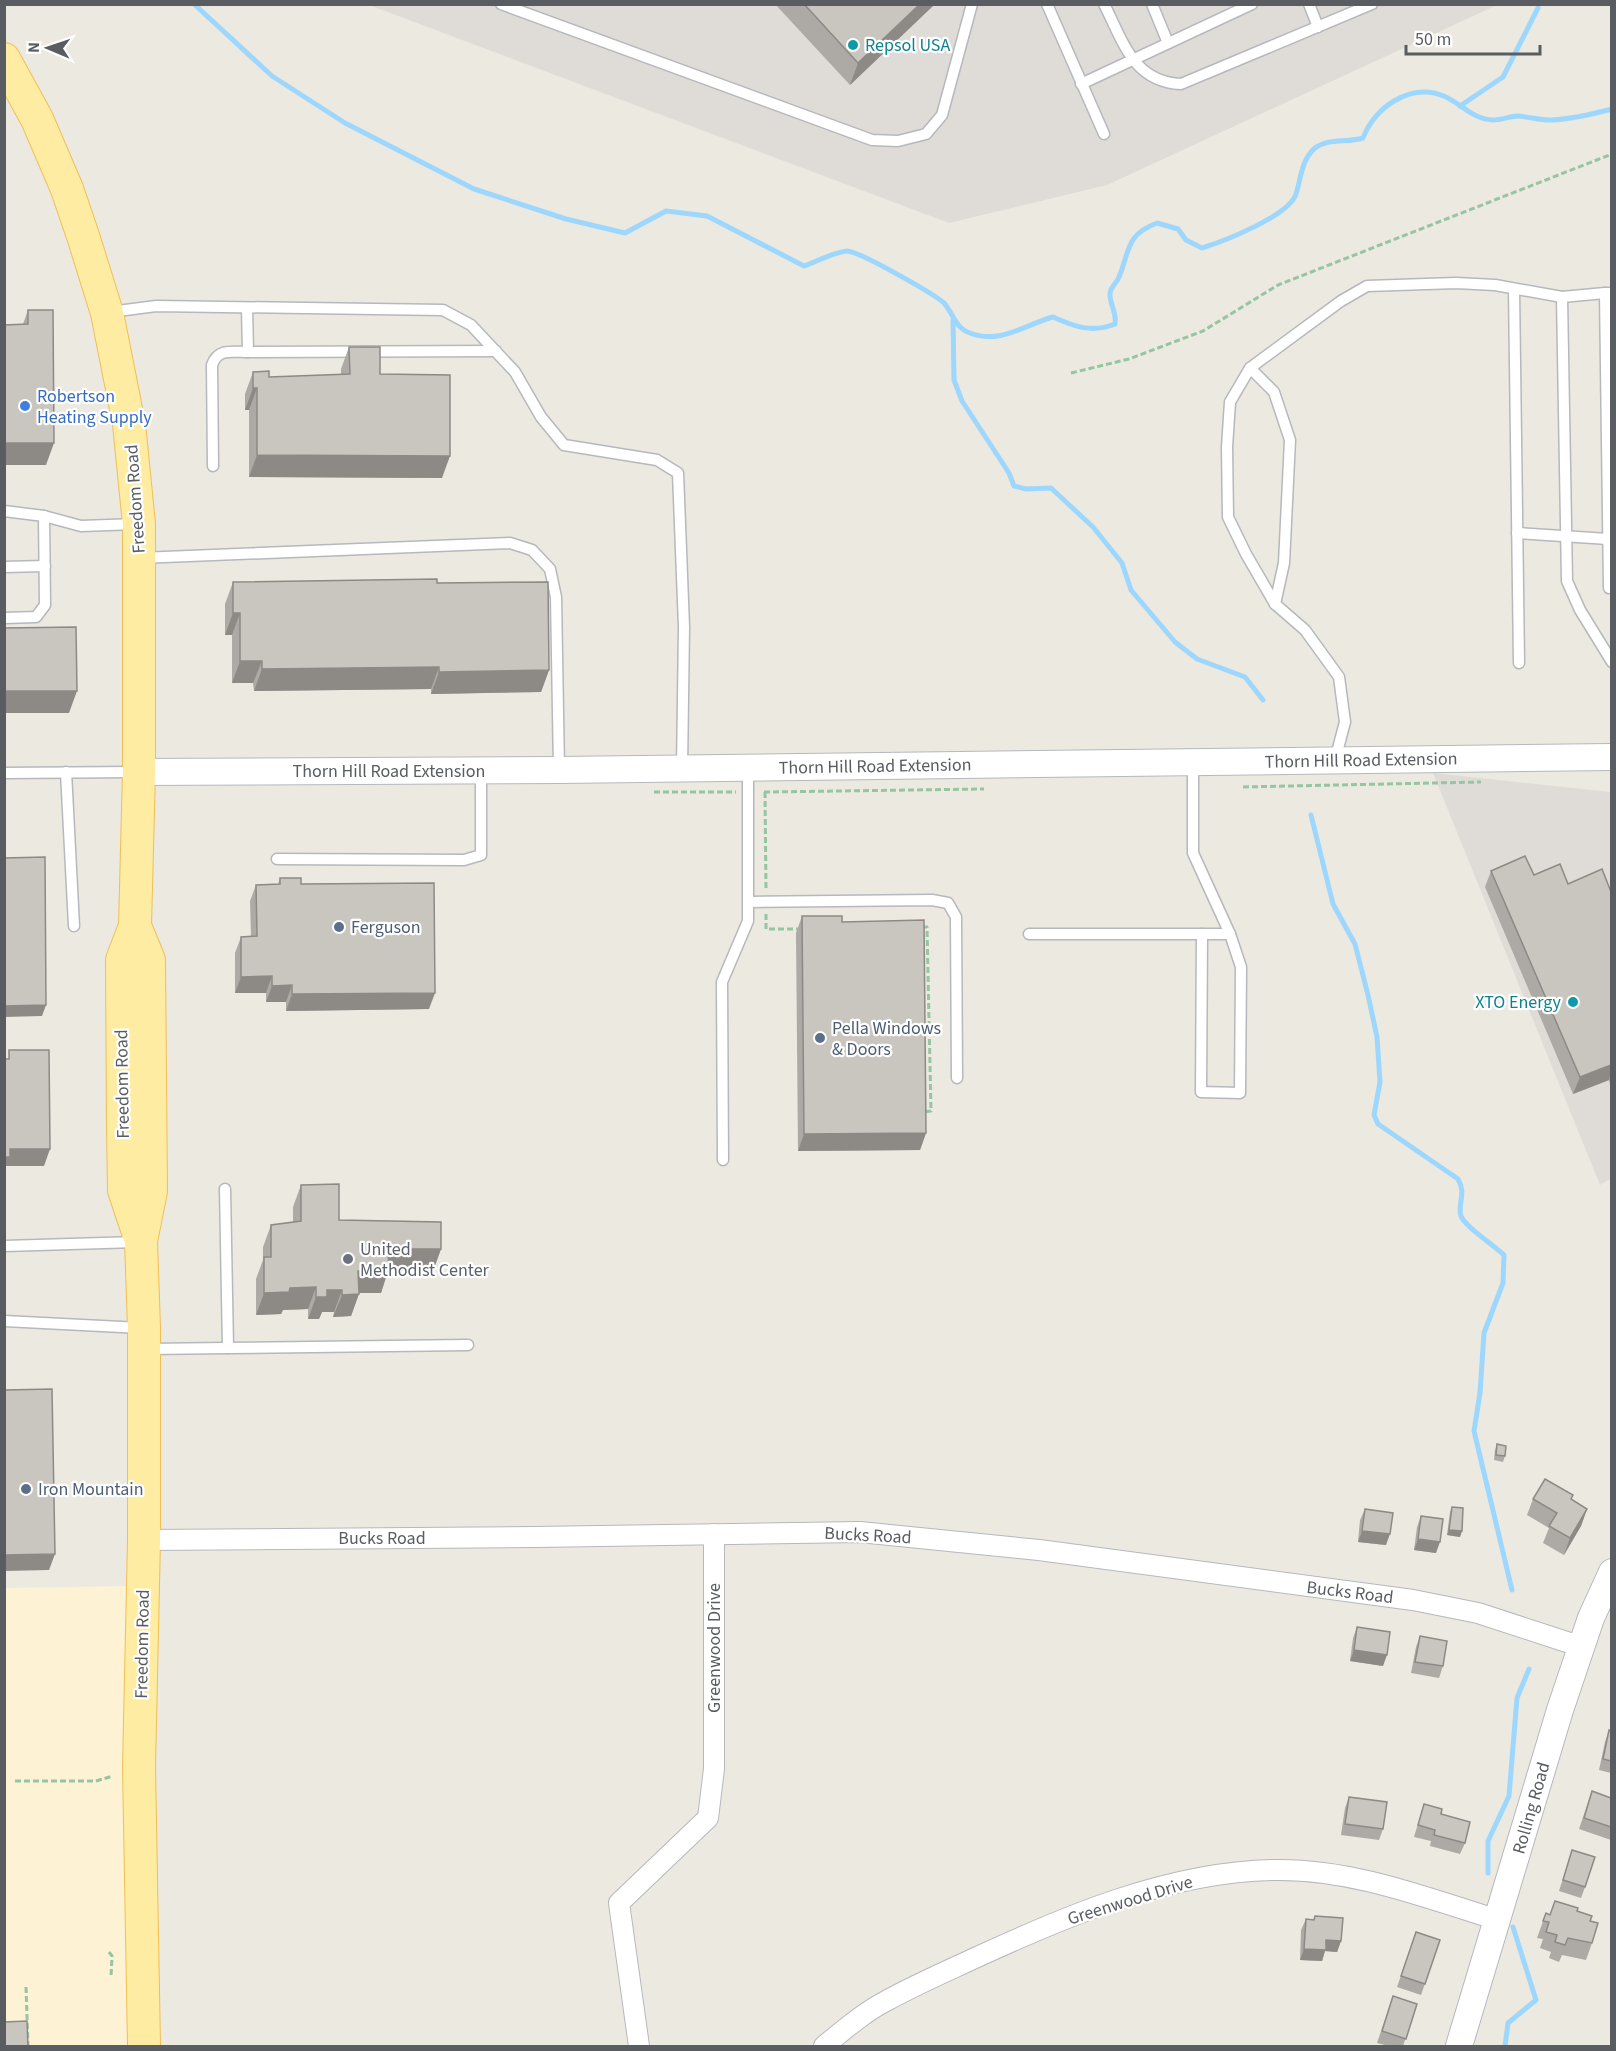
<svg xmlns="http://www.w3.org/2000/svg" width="1616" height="2051" font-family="'Source Sans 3',sans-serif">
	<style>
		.commercial { fill: #fdf2d4 }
		.industrial { fill: #dfdcd8 }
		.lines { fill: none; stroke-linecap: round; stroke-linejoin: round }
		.stream { stroke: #9ed7fe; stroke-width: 5 }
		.service-casing { stroke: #b6b8bd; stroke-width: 13 }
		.minor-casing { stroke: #b6b8bd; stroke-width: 22 }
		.tertiary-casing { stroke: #b6b8bd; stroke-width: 28 }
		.primary-casing { stroke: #f0bf55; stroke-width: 34 }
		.path { stroke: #95c5a1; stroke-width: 3; stroke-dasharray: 6 3; stroke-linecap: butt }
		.service { stroke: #fff; stroke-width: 10 }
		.minor { stroke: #fff; stroke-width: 20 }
		.tertiary { stroke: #fff; stroke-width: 26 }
		.primary { stroke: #feeca3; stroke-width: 32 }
		.wall { fill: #ada9a4 }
		.shaded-wall { fill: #8d8a86 }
		.building { fill: #c9c5bf; stroke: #8d8a86; stroke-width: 1.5 }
		.culture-dot { fill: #0f9aa8; stroke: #fff; stroke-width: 2 }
		.shop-dot { fill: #3f7fe0; stroke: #fff; stroke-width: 2 }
		.service-dot { fill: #5c6f8a; stroke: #fff; stroke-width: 2 }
		.worship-dot { fill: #6b7280; stroke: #fff; stroke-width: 2 }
		.labels { text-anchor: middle; stroke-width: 4.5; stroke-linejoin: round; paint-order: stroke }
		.culture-label { font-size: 18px; fill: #0d838f; stroke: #fff; text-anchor: start }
		.shop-label { font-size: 18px; fill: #366cbe; stroke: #fff; text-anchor: start }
		.street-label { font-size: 18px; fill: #595d61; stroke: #fff }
		.service-label { font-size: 18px; fill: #4e5e75; stroke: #fff; text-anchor: start }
		.worship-label { font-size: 18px; fill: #5b616d; stroke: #fff; text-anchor: start }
	</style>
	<rect width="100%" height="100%" fill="#ece9e0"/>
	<polygon class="commercial" points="131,1586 140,2046 5,2046 4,1588"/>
	<g class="industrial">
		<polygon points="369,5 1497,5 1107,185 949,223"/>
		<polygon points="1433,773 1611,792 1612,1178 1600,1185"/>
	</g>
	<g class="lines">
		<g class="stream">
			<path d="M194 4 272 76 345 123 474 189 566 219 625 233 666 211 707 216 804 266C816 262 834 252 847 251 859 251 934 294 944 303 953 313 955 328 970 333 1000 345 1026 324 1053 317 1075 327 1092 333 1115 324 1117 311 1109 304 1110 293 1111 286 1117 283 1119 277 1130 251 1125 235 1157 223L1178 229 1186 240 1202 248C1224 241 1289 216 1296 194 1301 179 1301 160 1315 148 1328 138 1347 143 1363 138 1374 108 1410 82 1444 96 1460 103 1474 120 1493 120 1501 120 1508 117 1516 116 1528 116 1540 121 1552 120 1572 119 1593 114 1612 109"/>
			<polyline points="1460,106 1503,77 1538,8"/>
			<polyline points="953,320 954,380 962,401 1009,473 1014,486 1026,489 1051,488 1093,527 1122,563 1131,590 1175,642 1197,659 1245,677 1263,700"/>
			<path d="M1311 815 1333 904 1355 944 1368 995 1377 1037 1380 1082 1374 1115 1378 1124 1458 1179C1467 1194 1457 1204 1461 1216 1465 1227 1494 1245 1504 1255L1503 1283 1484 1333 1480 1393 1474 1431 1512 1590"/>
			<polyline points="1488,1873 1488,1841 1509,1796 1517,1698 1529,1669"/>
			<polyline points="1505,2046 1508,2023 1536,2000 1513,1927"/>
		</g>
		<defs>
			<g id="service">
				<polyline points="501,4 872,140 898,141 926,134 942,115 972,4"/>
				<polyline points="1047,4 1104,134"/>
				<path d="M1104 4C1123 41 1133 82 1181 84L1372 4"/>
				<polyline points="1152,4 1168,43"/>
				<polyline points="1309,4 1318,27"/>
				<polyline points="1081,84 1252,4"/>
				<polyline points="1514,289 1519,663"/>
				<polyline points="1562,297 1605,293"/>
				<polyline points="247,308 248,352 496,351"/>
				<polyline points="110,312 156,306 443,310 471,325 515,372 541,417 564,445 657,460 678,473 684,627 682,769"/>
				<polyline points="1250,368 1274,392 1290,440 1284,563 1275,604"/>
				<path d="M213 466 212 365C218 348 232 352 248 352"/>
				<polyline points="4,511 44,516 81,526 136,524"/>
				<polyline points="1517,533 1608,539"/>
				<polyline points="140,558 510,543 532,550 550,569 556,597 559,770"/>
				<polyline points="4,567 45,566"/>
				<polyline points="1609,588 1605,293 1612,293"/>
				<polyline points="4,618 36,617 45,605 44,516"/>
				<polyline points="1335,760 1345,722 1339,677 1305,630 1275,604 1246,554 1228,517 1227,447 1230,402 1250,368 1341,301 1367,286 1456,283 1495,285 1562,297 1567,581 1580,610 1612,662"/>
				<polyline points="66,772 74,926"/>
				<polyline points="4,773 135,772"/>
				<polyline points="277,859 464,860 481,855 481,771"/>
				<polyline points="749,902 932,900 948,903 956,917 957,1078"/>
				<polyline points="1029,934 1230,934 1193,853 1193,762"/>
				<polyline points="1202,934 1201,1092 1240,1093 1241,967 1230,934"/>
				<polyline points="723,1160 722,982 748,921 748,768"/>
				<polyline points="225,1189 228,1348 468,1345"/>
				<polyline points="4,1246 137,1242"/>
				<polyline points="4,1321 141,1328"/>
				<polyline points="148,1349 228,1348"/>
			</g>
			<g id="minor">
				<polyline points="144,1540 535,1537 860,1532 1039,1550 1413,1600 1478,1613 1582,1647"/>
				<polyline points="639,2046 619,1903 708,1818 714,1769 714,1534"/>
				<path d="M824 2046C844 2030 863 2013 886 2001 915 1985 945 1972 975 1958 1068 1915 1170 1872 1273 1870 1350 1868 1427 1898 1498 1920"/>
			</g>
			<g id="tertiary">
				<polyline points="139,772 560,770 1612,757"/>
				<polyline points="1459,2046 1560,1710 1591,1618 1612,1572"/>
			</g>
			<g id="primary">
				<polyline points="4,59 37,119 67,189 84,239 107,313 129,424 139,524 139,772 135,926 122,960 123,1127 124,1190 141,1241"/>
				<polyline points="135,926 149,960 151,1191 141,1241 144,1328 144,1540 139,1767 144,2046"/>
			</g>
		</defs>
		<use href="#service" class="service-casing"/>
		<use href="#minor" class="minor-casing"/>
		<use href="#tertiary" class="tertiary-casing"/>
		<use href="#primary" class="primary-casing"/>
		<g class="path">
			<polyline points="1071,373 1129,359 1203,331 1278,285 1612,154"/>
			<polyline points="1243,787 1481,782"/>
			<polyline points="654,792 736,792"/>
			<polyline points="764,792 984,789"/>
			<polyline points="765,792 766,889"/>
			<polyline points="766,914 766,929 801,929"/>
			<polyline points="922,927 927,927 931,1111 924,1112"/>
			<polyline points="15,1781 96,1781 113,1776"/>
			<polyline points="109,1952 112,1956 111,1977"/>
			<polyline points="26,1987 28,2046"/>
		</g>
		<use href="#service" class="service"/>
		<use href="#minor" class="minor"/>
		<use href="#tertiary" class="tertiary"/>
		<use href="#primary" class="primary"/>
	</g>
	<g class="wall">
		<polygon points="775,4 935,4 850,85"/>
		<polygon points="28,310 46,465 23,324"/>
		<polygon points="349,347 380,374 442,478 249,477 249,410 245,410 245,394 253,372 269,377 341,375 341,369"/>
		<polygon points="233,582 437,583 549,670 541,692 431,694 431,689 254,691 253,683 232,683 232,635 225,635 225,604"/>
		<polygon points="1491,871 1534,875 1568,884 1611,892 1611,1088 1609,1080 1573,1094 1485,887"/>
		<polygon points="280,878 301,884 429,1009 286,1011 286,1002 266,1002 266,993 235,993 235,953 241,937 251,936 250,901 256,885 278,884"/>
		<polygon points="802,916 842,922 926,1133 920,1150 798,1151 796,933"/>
		<polygon points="301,1185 339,1220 441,1249 433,1271 388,1271 381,1293 359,1293 351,1316 333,1317 334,1312 322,1312 319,1319 308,1319 308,1309 283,1310 281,1314 256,1315 256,1279 263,1260 263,1247 271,1225 293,1222 293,1207"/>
		<polygon points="1497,1444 1505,1456 1503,1462 1494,1460 1495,1450"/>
		<polygon points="1533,1499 1571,1500 1587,1509 1581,1526 1564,1555 1543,1543 1549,1528 1527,1515"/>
		<polygon points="1452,1507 1462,1531 1460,1537 1447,1535 1450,1512"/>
		<polygon points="1365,1509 1386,1545 1358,1542 1360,1520"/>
		<polygon points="1421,1516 1436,1553 1414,1550 1417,1527"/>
		<polygon points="1357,1627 1383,1666 1350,1661 1353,1638"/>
		<polygon points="1420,1636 1443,1666 1439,1678 1411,1673 1416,1647"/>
		<polygon points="1609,1730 1611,1731 1611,1773 1599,1770 1605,1742"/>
		<polygon points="1592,1791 1611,1798 1611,1840 1579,1829"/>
		<polygon points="1349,1797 1383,1829 1379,1840 1341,1835 1345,1808"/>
		<polygon points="1424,1804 1441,1814 1465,1843 1460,1854 1430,1846 1431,1841 1414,1837"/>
		<polygon points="1572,1850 1585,1887 1581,1898 1559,1891"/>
		<polygon points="1555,1901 1577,1911 1590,1921 1592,1943 1586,1960 1562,1955 1559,1962 1549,1958 1551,1952 1540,1948 1543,1939 1537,1938 1546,1913 1550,1915"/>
		<polygon points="1315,1916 1341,1941 1337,1952 1325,1951 1322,1961 1300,1960 1301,1930 1306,1919 1313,1920"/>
		<polygon points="1416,1932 1440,1940 1421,1995 1397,1987"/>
		<polygon points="1393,1996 1417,2004 1403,2046 1389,2046 1377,2043"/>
	</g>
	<g class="shaded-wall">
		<polygon points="920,4 935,4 850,85 858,63"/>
		<polygon points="253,388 257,388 249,410 245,410"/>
		<polygon points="4,443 54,443 46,465 4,465"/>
		<polygon points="257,455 450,456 442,478 249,477"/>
		<polygon points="233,613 240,613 232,635 225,635"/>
		<polygon points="240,661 262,661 253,683 232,683"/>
		<polygon points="439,667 431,689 254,691 262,669"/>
		<polygon points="549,670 541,692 431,694 439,672"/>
		<polygon points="4,691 77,691 69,713 4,713"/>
		<polygon points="272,976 266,993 235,993 241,977"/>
		<polygon points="292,985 286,1002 266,1002 272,986"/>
		<polygon points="435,993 429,1009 286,1011 292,994"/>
		<polygon points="46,1005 42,1016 4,1017 4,1006"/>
		<polygon points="1611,1065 1611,1072 1609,1080 1573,1094 1580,1077"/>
		<polygon points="926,1133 920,1150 798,1151 804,1134"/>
		<polygon points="10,1149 50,1149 44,1166 6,1166 4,1172 4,1157"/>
		<polygon points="388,1249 441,1249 433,1271 388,1271 381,1293 350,1293 358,1271"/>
		<polygon points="316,1287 308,1309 283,1310 281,1314 256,1315 264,1293 290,1288"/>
		<polygon points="327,1290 342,1290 334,1312 322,1312 319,1319 308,1319 316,1297"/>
		<polygon points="359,1294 351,1316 333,1317 342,1295"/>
		<polygon points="1587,1509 1581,1526 1564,1555 1570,1538"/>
		<polygon points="1449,1530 1462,1531 1460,1537 1447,1535"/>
		<polygon points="1362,1531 1390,1534 1386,1545 1358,1542"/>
		<polygon points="1418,1539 1440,1542 1436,1553 1414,1550"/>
		<polygon points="55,1554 49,1570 4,1571 4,1555"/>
		<polygon points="1354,1650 1387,1655 1383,1666 1350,1661"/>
		<polygon points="1326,1940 1341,1941 1337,1952 1325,1951 1322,1961 1300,1960 1304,1949"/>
	</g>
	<g class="building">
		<polygon points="804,4 920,4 858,63"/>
		<polygon points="28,310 53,310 54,443 4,443 4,325 28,324"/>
		<polygon points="349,347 380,347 380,374 450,375 450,456 257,455 257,388 253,388 253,372 269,371 269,377 350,374"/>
		<polygon points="437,579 437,583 548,582 549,670 439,672 439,667 262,669 262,661 240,661 240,613 233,613 233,582"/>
		<polygon points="76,627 77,691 4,691 4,628"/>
		<polygon points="1525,856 1534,875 1560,864 1568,884 1602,869 1611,892 1611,1065 1580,1077 1491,871"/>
		<polygon points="45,857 46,1005 4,1006 4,858"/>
		<polygon points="280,878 301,878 301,884 434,883 435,993 292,994 292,985 272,986 272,976 241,977 241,937 257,936 256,885 280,884"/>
		<polygon points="802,916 842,916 842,922 924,920 926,1133 804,1134"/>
		<polygon points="9,1050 49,1050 50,1149 10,1149 10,1157 4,1157 4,1059 9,1059"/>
		<polygon points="339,1184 339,1220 441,1222 441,1249 388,1249 389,1271 358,1271 359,1294 342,1295 342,1290 327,1290 327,1297 316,1297 316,1287 290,1288 289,1292 264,1293 264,1257 271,1257 271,1225 301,1221 301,1185"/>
		<polygon points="52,1389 55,1554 4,1555 4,1390"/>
		<polygon points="1497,1444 1506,1446 1505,1456 1496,1455"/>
		<polygon points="1545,1479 1573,1495 1571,1499 1587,1509 1570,1538 1549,1526 1557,1513 1533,1499"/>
		<polygon points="1452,1507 1463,1508 1462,1531 1449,1530"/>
		<polygon points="1365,1509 1393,1513 1390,1534 1362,1531"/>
		<polygon points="1421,1516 1443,1519 1440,1542 1418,1539"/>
		<polygon points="1357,1627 1390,1632 1387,1655 1354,1650"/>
		<polygon points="1420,1636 1447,1641 1443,1666 1415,1662"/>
		<polygon points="1609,1730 1611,1731 1611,1761 1603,1759"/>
		<polygon points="1592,1791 1611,1798 1611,1827 1584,1818"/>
		<polygon points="1349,1797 1387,1802 1383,1829 1345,1824"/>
		<polygon points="1424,1804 1442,1809 1441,1814 1470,1822 1465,1843 1434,1835 1435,1830 1418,1825"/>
		<polygon points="1572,1850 1595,1857 1585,1887 1563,1880"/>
		<polygon points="1555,1901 1578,1908 1577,1911 1592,1916 1590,1921 1598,1923 1592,1943 1568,1938 1565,1945 1555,1942 1557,1935 1546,1932 1549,1922 1543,1921 1546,1913 1550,1915"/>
		<polygon points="1315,1916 1343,1918 1341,1941 1326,1940 1326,1950 1304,1949 1306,1919 1314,1920"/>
		<polygon points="1416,1932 1440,1940 1425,1984 1401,1976"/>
		<polygon points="1393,1996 1417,2004 1406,2039 1382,2031"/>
		<polygon points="27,2021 28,2046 32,2046 4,2046 4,2022"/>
	</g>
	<g class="culture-dot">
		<circle cx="853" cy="45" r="6"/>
		<circle cx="1573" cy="1002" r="6"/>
	</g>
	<circle class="shop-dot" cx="25" cy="406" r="6"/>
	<g class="service-dot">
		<circle cx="339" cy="927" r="6"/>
		<circle cx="820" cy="1038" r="6"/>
		<circle cx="26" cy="1489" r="6"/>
	</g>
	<circle class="worship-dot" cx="348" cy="1259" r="6"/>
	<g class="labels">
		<g class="culture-label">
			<text x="865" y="51">Repsol USA</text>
			<text x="1561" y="1008" text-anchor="end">XTO Energy</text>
		</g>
		<g class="shop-label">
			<text x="37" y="402">Robertson<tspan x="37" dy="21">Heating Supply</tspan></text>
		</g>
		<g class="street-label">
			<text transform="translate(135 499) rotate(-94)" y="6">Freedom Road</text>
			<text transform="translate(1361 760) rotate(-1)" y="6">Thorn Hill Road Extension</text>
			<text transform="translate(875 766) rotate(-1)" y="6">Thorn Hill Road Extension</text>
			<text x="389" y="777">Thorn Hill Road Extension</text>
			<text transform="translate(122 1084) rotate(-91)" y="6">Freedom Road</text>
			<text transform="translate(868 1535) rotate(3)" y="6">Bucks Road</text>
			<text x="382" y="1544">Bucks Road</text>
			<text transform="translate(1350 1592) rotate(7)" y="6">Bucks Road</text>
			<text transform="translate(142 1644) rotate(-89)" y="6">Freedom Road</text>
			<text transform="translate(714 1648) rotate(-90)" y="6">Greenwood Drive</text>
			<text transform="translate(1531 1808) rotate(-74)" y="6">Rolling Road</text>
			<text transform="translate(1130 1900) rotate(-17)" y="6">Greenwood Drive</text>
		</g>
		<g class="service-label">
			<text x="351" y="933">Ferguson</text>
			<text x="832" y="1034">Pella Windows<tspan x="832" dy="21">&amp; Doors</tspan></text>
			<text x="38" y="1495">Iron Mountain</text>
		</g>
		<g class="worship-label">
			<text x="360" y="1255">United<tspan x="360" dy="21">Methodist Center</tspan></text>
		</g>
	</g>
	<rect width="1616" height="2051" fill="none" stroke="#595d61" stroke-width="12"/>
	<g transform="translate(48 48) rotate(272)" stroke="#ffffff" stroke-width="4.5" paint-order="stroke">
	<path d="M0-4.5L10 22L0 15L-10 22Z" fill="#595d61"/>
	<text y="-9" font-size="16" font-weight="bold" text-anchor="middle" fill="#595d61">N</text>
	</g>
	<path d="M1406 45v9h134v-9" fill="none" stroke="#595d61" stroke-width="3"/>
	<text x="1415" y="45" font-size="18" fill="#595d61" stroke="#ffffff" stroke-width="4.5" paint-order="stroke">50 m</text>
</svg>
